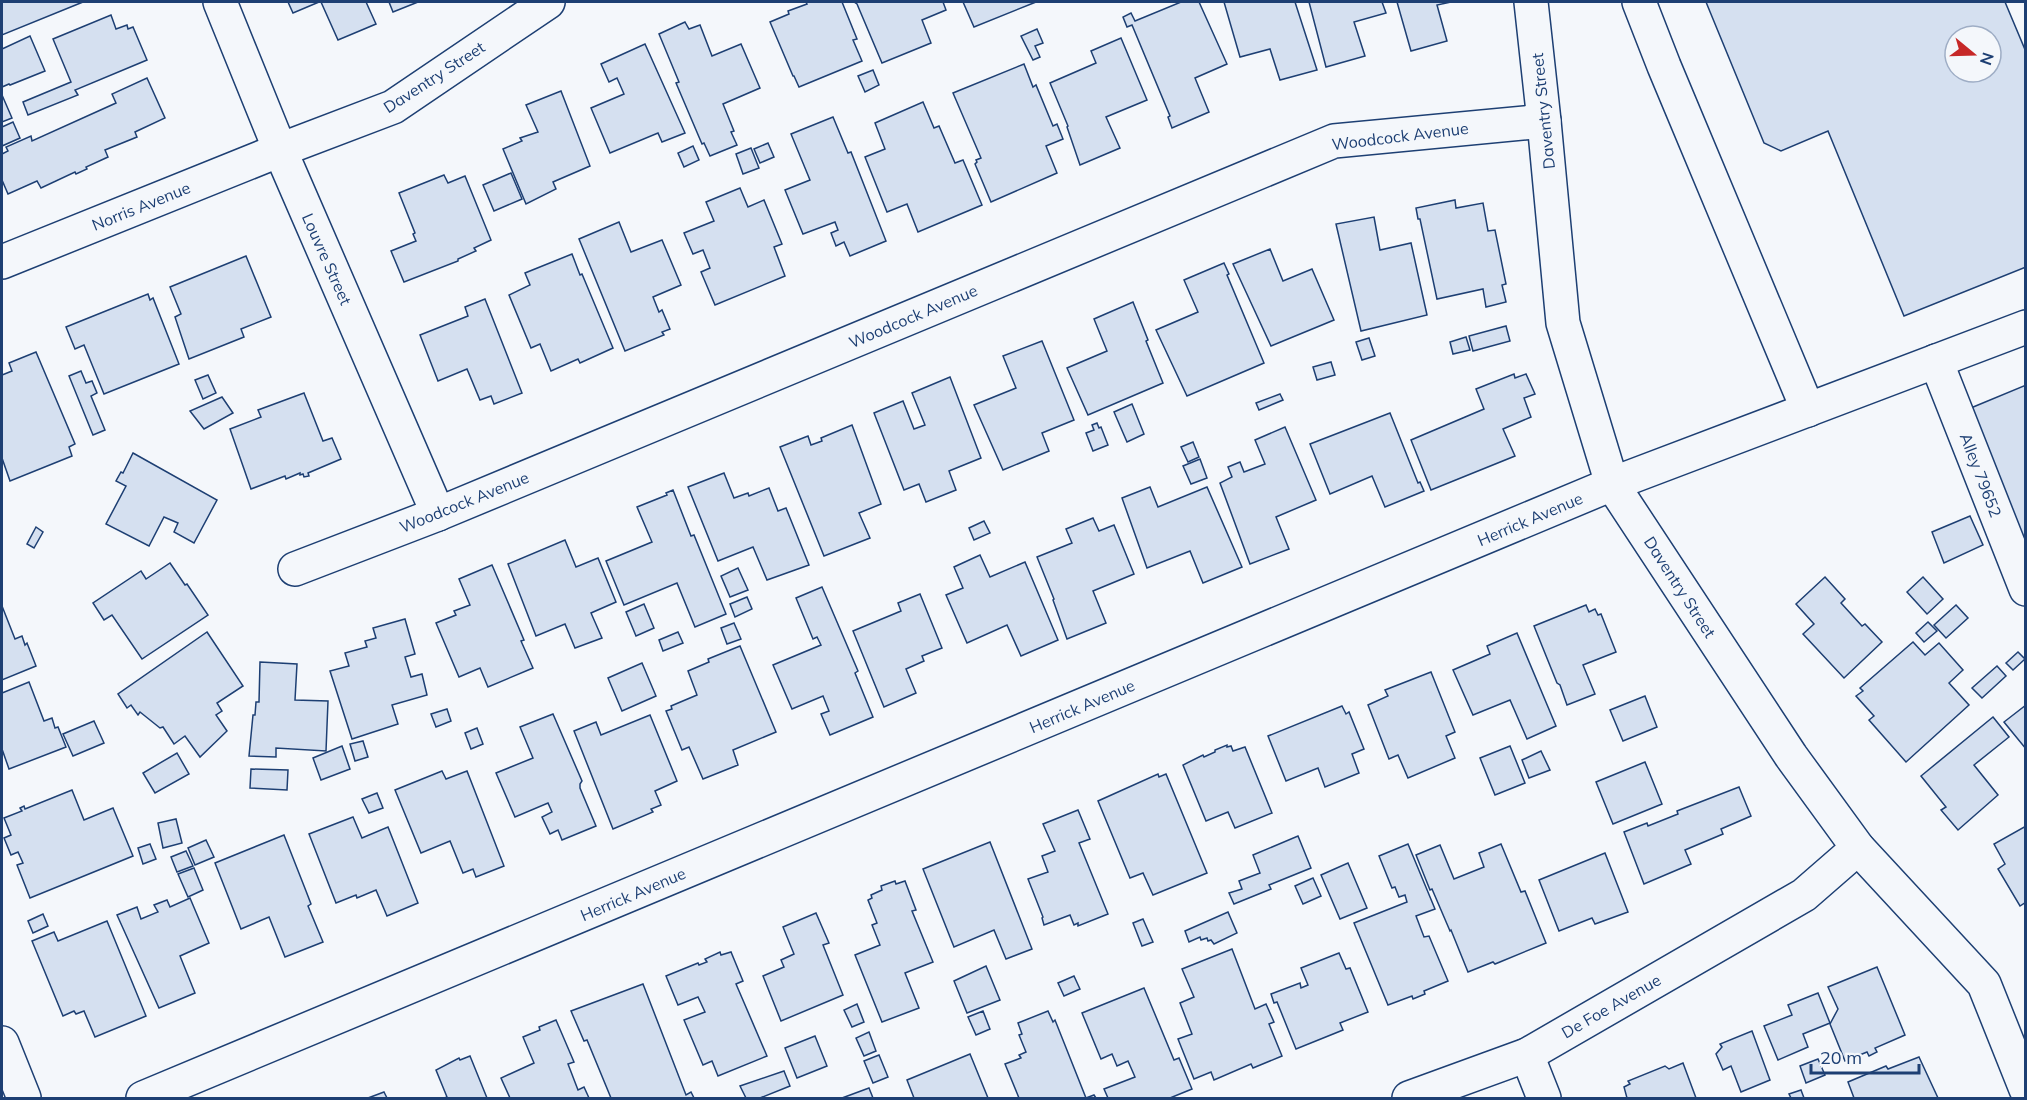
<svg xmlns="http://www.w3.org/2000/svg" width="2027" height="1100" font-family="Mulish,sans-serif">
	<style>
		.building { fill: #d5e0f0; stroke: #1d3f73; stroke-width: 1.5; fill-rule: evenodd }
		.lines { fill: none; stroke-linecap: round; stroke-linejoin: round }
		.minor-casing { stroke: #1d3f73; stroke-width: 36 }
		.minor { stroke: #f4f7fb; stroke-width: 33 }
		.labels { text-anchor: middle; stroke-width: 4.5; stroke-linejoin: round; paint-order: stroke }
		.street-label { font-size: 16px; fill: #1d3f73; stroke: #f4f7fb }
	</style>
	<rect width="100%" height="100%" fill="#f4f7fb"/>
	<g class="building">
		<polygon points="2,2 83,2 2,35"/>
		<polygon points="288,2 319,2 293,13"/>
		<polygon points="321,2 366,2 376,24 338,40"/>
		<polygon points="389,2 418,2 393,12"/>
		<polygon points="806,2 842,2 857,39 853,40 862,61 799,87 794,76 793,76 770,22 789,14 788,11 807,4"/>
		<polygon points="854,2 943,2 946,10 922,20 931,43 882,63 857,4"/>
		<polygon points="963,2 962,2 1036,2 974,27"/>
		<polygon points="1181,2 1199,2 1227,64 1195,78 1209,112 1172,128 1168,117 1170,116 1132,25 1127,27 1123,17 1131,13 1135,21"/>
		<polygon points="1224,2 1295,2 1317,70 1280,80 1270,49 1240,57"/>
		<polygon points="1309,2 1382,2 1386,13 1354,22 1365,56 1326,67"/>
		<polygon points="1397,2 1451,2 1437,5 1447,41 1411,51"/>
		<path d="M1706 2H2005L2026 52V267L1904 316 1828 131 1781 151 1764 143ZM1955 36H1991V72H1955Z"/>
		<polygon points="111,15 116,29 127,25 128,29 133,27 147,60 75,90 78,95 28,115 23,102 71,82 53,39"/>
		<polygon points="685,22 689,29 700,25 712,56 741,44 760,88 723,104 734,131 731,132 737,145 710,156 704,143 702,144 676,83 679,82 659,34"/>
		<polygon points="1037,29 1043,43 1035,46 1040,57 1033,60 1021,36"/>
		<polygon points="30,36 45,71 10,85 9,84 2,87 2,49"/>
		<polygon points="1121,38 1147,100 1106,117 1120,148 1080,165 1067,127 1068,126 1050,83 1096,63 1091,51"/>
		<polygon points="645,44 685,133 662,142 658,133 610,153 591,108 624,94 617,78 609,82 601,64"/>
		<polygon points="1024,64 1033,87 1036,85 1053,126 1057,124 1063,139 1046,146 1057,173 991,202 975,164 977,162 976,160 981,158 953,93"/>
		<polygon points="873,70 879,85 865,92 858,76"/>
		<polygon points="147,78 165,118 135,132 137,137 105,150 108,157 86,167 87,169 76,174 75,172 41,188 37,181 8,194 2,180 2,154 8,151 6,147 31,136 32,141 116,103 112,94"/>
		<polygon points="561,91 590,166 553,182 556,189 526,204 503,149 522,141 520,138 538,132 526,105"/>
		<polygon points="2,95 12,118 2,122"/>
		<polygon points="923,102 934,128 939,126 955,163 963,160 982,205 918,232 907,204 887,212 865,157 885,149 875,123"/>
		<polygon points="833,117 848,153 851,152 886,241 850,256 844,242 836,246 831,233 838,230 835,222 803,234 785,190 810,180 791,134"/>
		<polygon points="13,122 20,138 2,146 2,127"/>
		<polygon points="768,143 774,157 760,163 754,149"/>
		<polygon points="693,146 699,160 684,167 678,153"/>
		<polygon points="751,148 759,168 743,174 736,154"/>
		<polygon points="511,173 522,199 494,211 483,185"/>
		<polygon points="444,175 448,183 465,176 491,240 474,248 476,251 458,259 458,261 404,282 391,251 416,241 413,234 415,233 399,193"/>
		<polygon points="740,188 748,207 764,200 782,244 774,247 785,276 715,305 701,272 710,268 703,250 693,254 684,233 714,221 706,202"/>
		<polygon points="1455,200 1456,208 1483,203 1488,231 1495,230 1506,284 1502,285 1506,302 1486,307 1483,289 1437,299 1420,219 1418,219 1416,208"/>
		<polygon points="1374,217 1380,250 1411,243 1427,315 1361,331 1336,224"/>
		<polygon points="619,222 631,252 662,240 681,285 653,297 659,312 662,310 670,329 662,332 664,335 625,351 579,239"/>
		<polygon points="1270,249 1283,281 1312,269 1334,320 1271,346 1233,264"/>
		<polygon points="572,254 580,275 582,274 613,348 580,363 578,359 551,371 540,344 531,348 509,295 530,285 525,273"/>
		<polygon points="246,256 271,317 241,329 244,337 189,359 175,317 181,314 170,287"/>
		<polygon points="1224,263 1229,274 1227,275 1264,363 1187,396 1156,330 1198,312 1184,280"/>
		<polygon points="148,294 150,300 153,298 179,364 104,394 84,345 75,349 66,327"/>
		<polygon points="485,299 522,393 494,404 491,396 480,400 467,369 438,381 420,335 468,316 465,307"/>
		<polygon points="1133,302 1148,340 1146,341 1163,383 1088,415 1067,368 1107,351 1094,319"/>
		<polygon points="1506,326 1510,341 1473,351 1469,336"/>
		<polygon points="1466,337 1470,350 1453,354 1450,342"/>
		<polygon points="1369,338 1375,356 1362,360 1356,342"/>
		<polygon points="1042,341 1074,420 1042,433 1049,451 1003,470 974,405 1016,388 1003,356"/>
		<polygon points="36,352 75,444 69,447 72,456 10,481 2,458 2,375 12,371 9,363"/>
		<polygon points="1331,362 1335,375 1317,380 1313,367"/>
		<polygon points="81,371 86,383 92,381 97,393 91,396 105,430 93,435 69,376"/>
		<polygon points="1514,374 1515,378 1526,374 1535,394 1524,398 1531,417 1503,429 1515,456 1431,490 1411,440 1484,409 1476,389"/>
		<polygon points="208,375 216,393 203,399 195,380"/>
		<polygon points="950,377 981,458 949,471 956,490 926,502 919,484 904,490 874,413 903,401 914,429 925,425 912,393"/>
		<polygon points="2026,385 2026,555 1966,410"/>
		<polygon points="304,393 323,441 332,438 341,459 308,473 309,476 304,477 303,474 300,475 300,473 286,479 285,476 251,489 230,429 261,417 258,410"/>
		<polygon points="1280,394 1283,400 1259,410 1256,403"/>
		<polygon points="222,397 233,413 204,429 190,411"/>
		<polygon points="1132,404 1144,434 1127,442 1114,412"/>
		<polygon points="1390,413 1418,483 1420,482 1424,491 1385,507 1372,476 1330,494 1310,444"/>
		<polygon points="1097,423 1099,428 1101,427 1108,445 1093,451 1086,433 1094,430 1092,425"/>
		<polygon points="852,425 881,504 859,513 870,538 824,556 780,447 808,436 811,445 822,441 821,438"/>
		<polygon points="1285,427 1316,500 1276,517 1289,549 1250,564 1220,483 1232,477 1228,467 1240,462 1244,472 1265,464 1255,440"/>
		<polygon points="1193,442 1199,457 1188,462 1181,447"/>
		<polygon points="133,453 217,500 194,543 174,532 178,523 164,517 149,546 106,524 126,486 116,481 121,472 123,473"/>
		<polygon points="1200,459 1207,478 1191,484 1183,466"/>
		<polygon points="724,473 734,498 748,493 749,496 769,488 778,511 786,508 809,565 767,580 753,547 718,561 688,487"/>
		<polygon points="1150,487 1158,507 1207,487 1242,567 1203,583 1190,551 1147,568 1122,498"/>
		<polygon points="673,490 691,536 694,535 726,614 695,627 677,583 624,605 606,561 652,542 637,507 667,495 666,493"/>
		<polygon points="1970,516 1983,545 1944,563 1932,532"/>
		<polygon points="1093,518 1099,531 1114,525 1134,574 1093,591 1106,623 1067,639 1053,600 1054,599 1037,557 1072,543 1066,529"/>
		<polygon points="984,521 990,533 974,540 969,528"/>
		<polygon points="36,527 43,532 34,548 27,544"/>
		<polygon points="565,540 576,567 598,558 616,602 591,613 602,638 575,648 565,624 536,636 508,564"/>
		<polygon points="980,555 990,577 1025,562 1058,640 1021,656 1007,625 967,643 946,595 963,588 954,567"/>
		<polygon points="170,563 185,585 187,584 208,615 142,659 112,615 104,620 93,603 141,571 146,579"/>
		<polygon points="492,565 524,640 521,641 533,668 488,687 480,668 459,677 436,623 456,615 454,611 470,605 459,579"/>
		<polygon points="738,568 748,590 730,597 721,576"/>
		<polygon points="1825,577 1845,599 1841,603 1862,626 1865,624 1882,642 1844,678 1803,634 1814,624 1796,604"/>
		<polygon points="1923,577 1943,599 1927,614 1907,592"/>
		<polygon points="822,587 858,671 855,673 873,717 830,735 821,714 829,711 823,696 792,709 773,665 821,645 817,637 813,639 796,598"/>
		<polygon points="920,594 942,648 922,656 924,661 906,669 916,693 884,707 853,631 901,611 898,603"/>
		<polygon points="747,597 752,609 735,617 730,604"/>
		<polygon points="644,604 654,628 636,636 626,612"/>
		<polygon points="1586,605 1589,612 1595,609 1598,615 1601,614 1616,652 1583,665 1595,694 1567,705 1560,685 1557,683 1534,626"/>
		<polygon points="1956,605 1968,618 1946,638 1934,625"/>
		<polygon points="2,606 15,639 22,636 25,645 27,643 36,666 2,680"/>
		<polygon points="405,619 415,654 405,657 411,677 422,674 427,695 392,705 398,724 352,739 330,671 349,666 345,653 367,647 365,641 376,638 373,628"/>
		<polygon points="1928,622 1937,631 1924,642 1916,633"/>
		<polygon points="734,623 741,639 727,644 721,628"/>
		<polygon points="207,632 243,686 217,703 222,711 216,715 227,731 200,757 185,736 174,744 163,727 160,728 140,712 138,715 131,705 127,708 118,694"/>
		<polygon points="678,632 683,643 663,651 659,640"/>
		<polygon points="1517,633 1556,726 1527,739 1510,700 1473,715 1453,670 1490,654 1487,646"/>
		<polygon points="1913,642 1925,655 1939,643 1963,670 1949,683 1969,705 1906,762 1869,720 1874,716 1856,696 1863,691 1860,688"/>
		<polygon points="740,646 776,732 733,750 738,765 703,779 689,747 682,750 666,711 672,709 671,706 697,695 688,671 709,662 708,659"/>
		<polygon points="2018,652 2025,659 2013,670 2006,663"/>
		<polygon points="260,662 297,664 295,700 328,701 326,751 276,748 276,757 249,756 253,715 255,715 256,702 259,702"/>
		<polygon points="642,663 656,696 622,711 608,678"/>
		<polygon points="1997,666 2006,676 1982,698 1972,688"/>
		<polygon points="1431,672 1455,732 1446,736 1455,758 1408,778 1398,755 1389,759 1368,705 1388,696 1385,690"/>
		<polygon points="29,682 44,721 52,718 55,728 58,727 66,747 9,769 2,749 2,693"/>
		<polygon points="1645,696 1657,727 1623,741 1610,710"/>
		<polygon points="2026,705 2026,749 2004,722"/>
		<polygon points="1342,706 1346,714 1349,712 1364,749 1352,754 1359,773 1325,787 1318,768 1286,781 1268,736"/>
		<polygon points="447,709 451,721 436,727 431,714"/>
		<polygon points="553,714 582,781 580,784 580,788 596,826 562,840 558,830 550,834 542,817 552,812 548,803 515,817 496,773 533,758 520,727"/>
		<polygon points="650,715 677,781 655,791 661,805 651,809 653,812 613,829 574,731 596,722 601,735"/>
		<polygon points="1993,717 2009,737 1974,765 1998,795 1958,830 1941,810 1946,807 1921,776"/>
		<polygon points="94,721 104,743 73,756 63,734"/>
		<polygon points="477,728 483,744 471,749 465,733"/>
		<polygon points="363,741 368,757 355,761 350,744"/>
		<polygon points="1227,745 1227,747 1231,746 1233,751 1245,747 1272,813 1235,828 1228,812 1206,821 1183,765 1203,755 1204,757 1215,752 1215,750"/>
		<polygon points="342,746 350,769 321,780 313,758"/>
		<polygon points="1510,746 1525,783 1495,795 1480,758"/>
		<polygon points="1541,751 1550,770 1529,778 1522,760"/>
		<polygon points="177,753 189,774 155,793 143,773"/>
		<polygon points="1645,762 1662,804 1613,824 1596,782"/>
		<polygon points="251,769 288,770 287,790 250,788"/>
		<polygon points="442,771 446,779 467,771 504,866 476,877 473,869 463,873 450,841 421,853 395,790"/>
		<polygon points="1158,774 1159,777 1166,774 1207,873 1153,895 1143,873 1130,878 1098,801"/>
		<polygon points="1739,787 1751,816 1721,829 1723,834 1685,850 1691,864 1644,884 1624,832 1647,823 1648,826 1678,814 1677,811"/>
		<polygon points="72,790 84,820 113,808 133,856 30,898 17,865 23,863 18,852 11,855 4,838 11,835 4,818 22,811 20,808 24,806 25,809"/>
		<polygon points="377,793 383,808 369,813 362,799"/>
		<polygon points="1078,810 1090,839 1079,843 1108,914 1078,926 1078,923 1074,925 1070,915 1044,925 1042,918 1043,917 1028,879 1048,872 1042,856 1055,851 1043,824"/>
		<polygon points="353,817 362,838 388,827 418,903 387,916 376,890 357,898 356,895 336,903 309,834"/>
		<polygon points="176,819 182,843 163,848 158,823"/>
		<polygon points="2026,826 2026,902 2020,906 1998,869 2005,864 1994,844"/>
		<polygon points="284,835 306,891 311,904 308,906 323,942 285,957 269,917 241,929 215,863"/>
		<polygon points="1298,836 1311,868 1269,885 1271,889 1234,904 1229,893 1242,889 1239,881 1260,873 1253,855"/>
		<polygon points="206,840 214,857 195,865 188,848"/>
		<polygon points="990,842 1032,949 1006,959 994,930 954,947 923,869"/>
		<polygon points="150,844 156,859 143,864 138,848"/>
		<polygon points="1408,844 1435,909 1416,916 1424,937 1429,936 1448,981 1424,991 1425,994 1413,999 1412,996 1388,1005 1354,923 1407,902 1405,895 1399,897 1395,887 1392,888 1379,856"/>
		<polygon points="1501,844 1521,892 1525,891 1546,943 1495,964 1493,962 1468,972 1451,930 1450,931 1432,889 1430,890 1416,855 1440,845 1454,879 1484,867 1479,853"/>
		<polygon points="186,851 193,866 177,872 171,857"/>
		<polygon points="1605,853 1628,912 1595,924 1592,918 1559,931 1539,880"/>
		<polygon points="1348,863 1367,908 1340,919 1321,875"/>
		<polygon points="194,868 203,890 188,897 178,874"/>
		<polygon points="1313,878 1321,896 1303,904 1295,886"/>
		<polygon points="895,881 896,884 905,881 916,910 912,911 933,962 905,973 919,1008 882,1022 855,955 880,945 872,925 877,923 868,900 872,898 871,895 882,890 881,886"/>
		<polygon points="190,898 209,943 180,956 195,993 159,1008 117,915 137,907 141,919 158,912 154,905 167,900 170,907"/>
		<polygon points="1228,912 1237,933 1214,944 1211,940 1208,941 1207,938 1201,940 1200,937 1189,942 1185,931"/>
		<polygon points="816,913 829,943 823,945 843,995 781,1021 763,976 784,967 781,960 794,954 783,927"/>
		<polygon points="43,914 48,926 33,933 28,921"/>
		<polygon points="1143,919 1153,942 1142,946 1133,923"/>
		<polygon points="107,921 146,1016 95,1037 84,1011 76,1014 74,1011 63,1016 32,941 54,932 58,941"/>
		<polygon points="1232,949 1255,1009 1266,1004 1274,1022 1269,1024 1282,1056 1253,1068 1251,1064 1214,1080 1211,1072 1194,1079 1178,1039 1192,1034 1180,1003 1194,997 1182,969"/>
		<polygon points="720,952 721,955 731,952 743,981 736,984 767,1056 718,1076 712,1061 703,1065 684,1020 705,1012 698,997 678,1005 666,976 698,963 699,965 707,962 705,959"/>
		<polygon points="1339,953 1346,969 1350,968 1368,1012 1340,1023 1343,1030 1296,1049 1277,1002 1274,1003 1271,994 1300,983 1301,988 1308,985 1301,968"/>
		<polygon points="986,966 1000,1000 967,1013 954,981"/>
		<polygon points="1877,967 1905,1035 1875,1048 1877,1052 1869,1056 1867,1052 1845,1061 1830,1024 1838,1009 1828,987"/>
		<polygon points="1074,976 1080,989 1064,996 1058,983"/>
		<polygon points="643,984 686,1095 691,1092 694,1098 611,1098 587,1040 584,1041 571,1011"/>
		<polygon points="1144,988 1174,1060 1179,1058 1192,1089 1170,1098 1108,1098 1104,1089 1135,1077 1128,1061 1117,1066 1112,1054 1101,1059 1082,1013"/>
		<polygon points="1818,993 1830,1023 1803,1034 1808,1047 1778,1060 1764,1026 1792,1015 1788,1005"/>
		<polygon points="857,1004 864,1022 852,1027 844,1010"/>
		<polygon points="983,1011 990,1029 976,1035 968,1017"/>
		<polygon points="1048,1011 1053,1022 1055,1020 1086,1098 1094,1095 1096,1098 1019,1098 1005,1064 1021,1058 1019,1055 1026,1052 1019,1035 1022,1034 1018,1023"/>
		<polygon points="556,1020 574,1062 568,1064 578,1090 584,1087 589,1098 510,1098 501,1078 534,1063 523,1037 540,1030 539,1027"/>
		<polygon points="1752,1031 1770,1080 1741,1092 1731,1066 1723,1070 1716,1054 1722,1047 1720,1044"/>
		<polygon points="869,1032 876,1051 864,1056 856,1038"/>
		<polygon points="815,1036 827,1066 797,1078 785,1048"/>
		<polygon points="970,1054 988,1098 914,1098 907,1080"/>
		<polygon points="879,1055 888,1077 873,1083 864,1061"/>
		<polygon points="470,1056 487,1098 444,1098 447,1097 436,1070 459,1058 460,1060"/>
		<polygon points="1919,1057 1938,1098 1854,1098 1848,1082 1886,1066 1888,1069"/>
		<polygon points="1818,1059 1825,1075 1806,1083 1800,1066"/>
		<polygon points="1683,1063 1696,1098 1627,1098 1624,1087 1630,1084 1628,1081 1665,1066 1669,1069"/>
		<polygon points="784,1071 790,1086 760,1098 746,1098 740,1086"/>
		<polygon points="869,1088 873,1098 842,1098"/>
		<polygon points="1801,1090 1804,1098 1791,1098 1789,1094"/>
		<polygon points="384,1092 387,1098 368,1098"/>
	</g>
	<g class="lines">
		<defs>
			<g id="minor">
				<polyline points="220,2 280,150 438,514"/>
				<polyline points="1531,2 1544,121 1563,323 1612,484 1791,756 1858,848 1984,984 2026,1089"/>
				<polyline points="1639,2 1664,66 1808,410"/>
				<polyline points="2,262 280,150 393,107 548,2"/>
				<polyline points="1936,361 2026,589"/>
				<polyline points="295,569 438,514 1334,141 1544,121"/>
				<polyline points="2,1043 24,1098"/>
				<polyline points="1527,1055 1544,1098"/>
				<polyline points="143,1098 1612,484 2026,327"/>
				<polyline points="1409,1098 1527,1055 1804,895 1858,848"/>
			</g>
		</defs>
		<use href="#minor" class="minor-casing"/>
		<use href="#minor" class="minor"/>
	</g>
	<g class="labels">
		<g class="street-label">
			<text transform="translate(434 77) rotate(-33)" y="6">Daventry Street</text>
			<text transform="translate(1543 111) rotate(-96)" y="6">Daventry Street</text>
			<text transform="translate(1400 136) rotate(-7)" y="6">Woodcock Avenue</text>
			<text transform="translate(141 206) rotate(-22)" y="6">Norris Avenue</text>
			<text transform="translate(327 259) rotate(66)" y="6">Louvre Street</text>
			<text transform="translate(913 316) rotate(-23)" y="6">Woodcock Avenue</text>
			<text transform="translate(1981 475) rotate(69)" y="6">Alley 79652</text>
			<text transform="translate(464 502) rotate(-22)" y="6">Woodcock Avenue</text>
			<text transform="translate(1530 519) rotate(-23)" y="6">Herrick Avenue</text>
			<text transform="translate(1680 587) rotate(57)" y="6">Daventry Street</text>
			<text transform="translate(1082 706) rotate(-23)" y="6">Herrick Avenue</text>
			<text transform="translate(633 894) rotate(-23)" y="6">Herrick Avenue</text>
			<text transform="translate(1611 1006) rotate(-30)" y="6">De Foe Avenue</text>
		</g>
	</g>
	<rect width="2027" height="1100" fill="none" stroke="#1d3f73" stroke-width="6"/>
	<g transform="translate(1973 54) rotate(109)"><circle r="28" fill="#f4f7fb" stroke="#9eadc5" stroke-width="1.5"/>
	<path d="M0-4.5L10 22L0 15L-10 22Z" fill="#c62828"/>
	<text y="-9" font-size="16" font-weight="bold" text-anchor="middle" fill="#1d3f73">N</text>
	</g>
	<path d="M1811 1064v9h108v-9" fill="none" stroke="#1d3f73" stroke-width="3"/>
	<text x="1820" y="1064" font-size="18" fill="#1d3f73" stroke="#f4f7fb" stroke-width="4.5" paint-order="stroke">20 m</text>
</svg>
